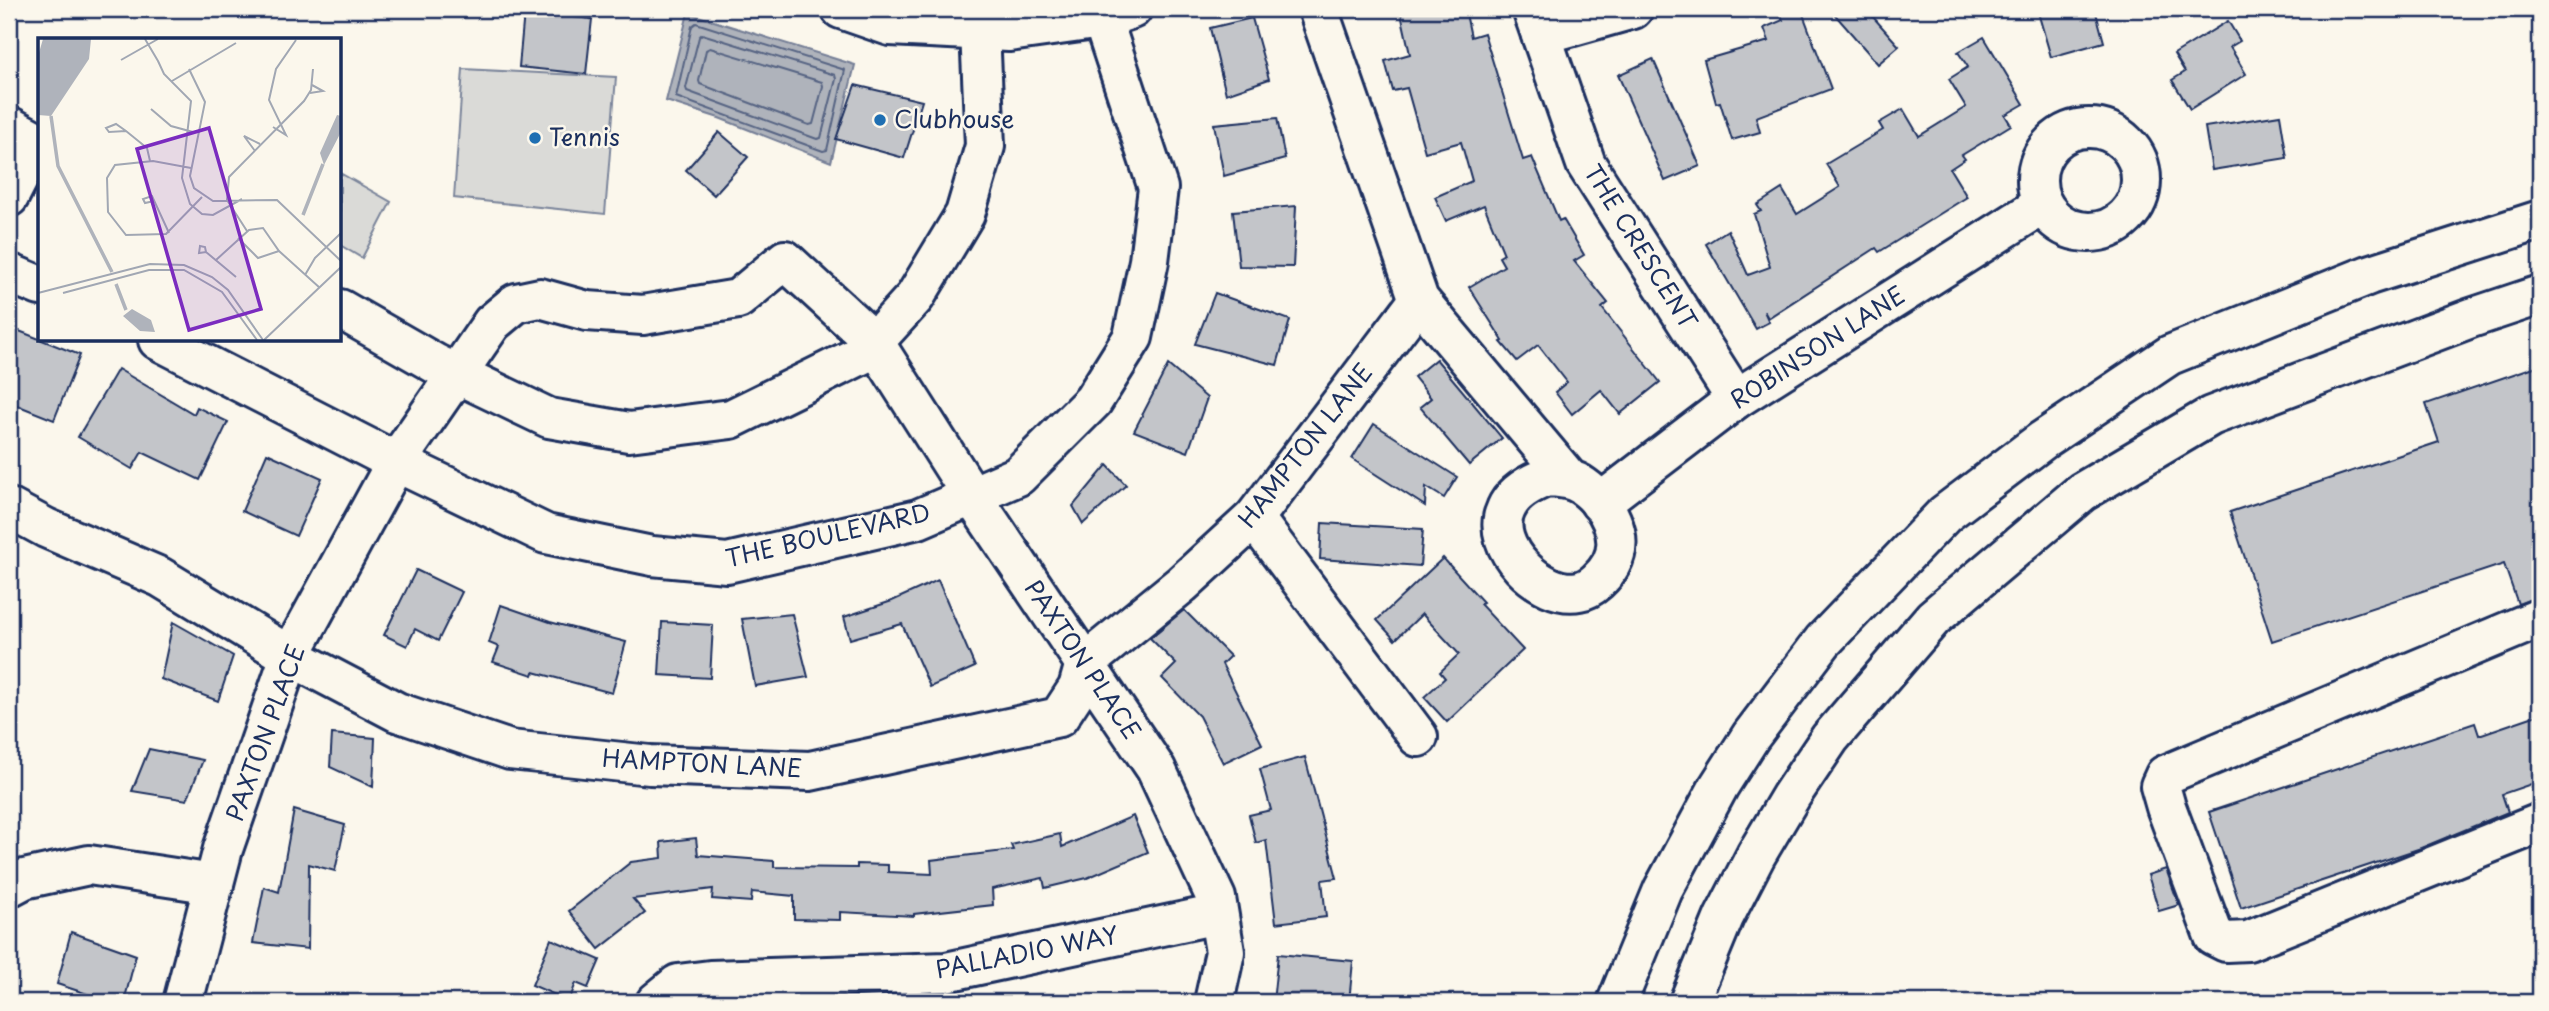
<svg xmlns="http://www.w3.org/2000/svg" width="2549" height="1011" font-family="'Playpen Sans',sans-serif">
	<style>
		.green { fill: #dadad7; stroke: #7a849a; stroke-width: 2 }
		.water { fill: #afb3bb; stroke: #747e96; stroke-width: 2 }
		.lines { fill: none; stroke-linecap: round; stroke-linejoin: round }
		.shore { stroke: #566483; stroke-width: 2 }
		.building { fill: #c3c5c9; stroke: #1b2f5e; stroke-width: 2 }
		.minor-casing { stroke: #1b2f5e; stroke-width: 44 }
		.major-casing { stroke: #1b2f5e; stroke-width: 44 }
		.minor { stroke: #fbf7ec; stroke-width: 38 }
		.major { stroke: #fbf7ec; stroke-width: 38 }
		.poi-dot { fill: #1f6fb2; stroke: #fbf7ec; stroke-width: 2.5 }
		.labels { text-anchor: middle; stroke-width: 5; stroke-linejoin: round; paint-order: stroke }
		.poi-label { font-size: 24px; fill: #1b2f5e; stroke: #fbf7ec; text-anchor: start }
		.street-label { font-size: 24px; fill: #1b2f5e; stroke: #fbf7ec }
		.inset-river { fill: none; stroke: #afb3bb; stroke-width: 3.5 }
		.inset-road { fill: none; stroke: #a1a7b3; stroke-width: 2 }
		.view { fill: #7b2cbf; fill-opacity: 0.15; stroke: #7b2cbf; stroke-width: 3.5 }
		.inset-edge { fill: none; stroke: #1b2f5e; stroke-width: 3.5 }
	</style>
	<rect width="100%" height="100%" fill="#fbf7ec"/>
	<filter id="ink" filterUnits="userSpaceOnUse"><feTurbulence type="fractalNoise" baseFrequency=".0143" numOctaves="2"/><feDisplacementMap in="SourceGraphic" scale="14" xChannelSelector="R" yChannelSelector="G"/><feConvolveMatrix kernelMatrix="1 2 1 2 8 2 1 2 1" color-interpolation-filters="sRGB"/></filter>
	<g filter="url(#ink)">
		<g class="green">
			<polygon points="463,69 616,77 605,214 454,198"/>
			<polygon points="340,173 391,202 362,258 340,245"/>
		</g>
		<polygon class="water" points="688,13 855,65 831,162 719,118 666,101"/>
		<g class="lines">
			<g class="shore">
				<polygon points="696,23 845,70 827,150 823,151 676,97 692,26"/>
				<polygon points="702,34 835,75 836,79 821,138 817,139 687,91 686,88 699,37"/>
				<polygon points="710,48 822,82 823,86 813,124 809,125 700,84 699,81 706,50"/>
			</g>
		</g>
		<g class="building">
			<polygon points="1400,9 1465,9 1471,37 1484,33 1523,160 1532,157 1559,221 1563,219 1584,255 1574,261 1608,303 1602,308 1660,382 1620,414 1601,390 1572,414 1555,392 1567,382 1538,345 1517,361 1501,342 1503,341 1469,287 1504,266 1499,257 1504,254 1484,205 1446,221 1435,197 1472,181 1461,142 1425,152 1407,88 1393,91 1385,61 1410,54"/>
			<polygon points="1779,9 1801,9 1831,89 1756,117 1760,132 1732,140 1720,102 1716,103 1704,60 1769,41 1764,28 1783,20"/>
			<polygon points="1830,9 1866,9 1899,46 1878,64"/>
			<polygon points="2037,9 2095,9 2104,42 2051,57"/>
			<polygon points="524,12 592,19 586,74 519,67"/>
			<polygon points="1252,18 1269,79 1226,94 1210,28"/>
			<polygon points="2228,21 2240,41 2230,47 2246,74 2190,109 2172,80 2185,72 2174,54"/>
			<polygon points="1984,37 2024,104 2005,115 2011,125 1962,155 1965,159 1950,169 1967,197 1879,252 1876,248 1768,318 1764,311 1769,322 1756,329 1706,244 1728,230 1748,275 1770,267 1754,214 1761,211 1757,205 1782,189 1797,214 1840,187 1826,164 1883,130 1879,123 1903,109 1919,136 1966,107 1949,79 1968,67 1958,52"/>
			<polygon points="1653,59 1700,166 1665,181 1618,75"/>
			<polygon points="855,85 922,101 904,158 836,139"/>
			<polygon points="2280,115 2287,158 2212,170 2205,127"/>
			<polygon points="1277,118 1285,159 1224,176 1214,124"/>
			<polygon points="719,132 748,157 714,195 686,170"/>
			<polygon points="1296,206 1293,267 1239,266 1233,211"/>
			<polygon points="1215,293 1290,320 1277,365 1195,344"/>
			<polygon points="9,327 80,355 54,420 9,402"/>
			<polygon points="1436,359 1502,438 1469,465 1420,407 1431,398 1414,377"/>
			<polygon points="1168,365 1207,398 1188,452 1134,431"/>
			<polygon points="2540,365 2540,596 2518,604 2504,564 2272,641 2230,512 2439,442 2426,404"/>
			<polygon points="118,369 194,414 197,407 228,422 200,480 142,452 132,469 78,437"/>
			<polygon points="1374,424 1457,477 1444,498 1426,487 1425,506 1352,459"/>
			<polygon points="267,453 322,478 296,536 242,511"/>
			<polygon points="1107,465 1126,485 1083,524 1073,506"/>
			<polygon points="1322,523 1423,529 1420,566 1320,559"/>
			<polygon points="1443,558 1483,602 1480,604 1523,650 1447,722 1424,697 1445,678 1440,672 1459,654 1422,614 1395,640 1377,620"/>
			<polygon points="416,570 462,592 438,641 415,629 407,646 384,635"/>
			<polygon points="938,580 975,667 930,687 902,624 850,639 844,617 892,601"/>
			<polygon points="501,605 550,622 626,642 612,693 534,672 533,675 493,662 499,647 489,643"/>
			<polygon points="1184,610 1230,656 1222,664 1262,744 1223,763 1199,716 1162,678 1176,664 1150,638"/>
			<polygon points="792,614 808,677 755,686 742,619"/>
			<polygon points="173,622 233,656 218,701 161,679"/>
			<polygon points="662,622 713,625 710,678 659,675"/>
			<polygon points="2540,714 2540,781 2502,794 2508,812 2421,848 2241,908 2209,812 2475,723 2479,735"/>
			<polygon points="332,734 375,738 373,787 330,767"/>
			<polygon points="149,749 203,760 187,800 132,791"/>
			<polygon points="1305,757 1337,878 1322,880 1326,917 1276,923 1266,840 1256,843 1249,815 1271,810 1260,769"/>
			<polygon points="294,810 345,825 335,871 309,864 308,949 253,943 264,887 279,892"/>
			<polygon points="1133,816 1148,852 1087,878 1045,888 1043,878 992,889 993,905 914,914 914,916 840,912 840,920 794,919 794,896 752,892 751,902 712,899 713,889 633,899 645,913 599,949 569,911 631,862 662,858 661,842 696,838 698,855 774,861 774,867 857,868 857,864 888,865 888,872 932,874 931,860 1013,850 1011,845 1060,834 1062,847"/>
			<polygon points="2166,869 2179,905 2159,911 2148,875"/>
			<polygon points="71,932 136,955 124,1002 112,1002 57,984"/>
			<polygon points="551,939 600,960 588,988 576,983 569,1001 532,985"/>
			<polygon points="1278,954 1353,961 1349,1002 1273,1002"/>
		</g>
		<g class="lines">
			<defs>
				<g id="minor">
					<polyline points="841,9 890,26 1009,32 1102,19 1132,9"/>
					<polyline points="1318,9 1419,300 1569,479"/>
					<polyline points="1532,9 1586,164 1736,399"/>
					<polyline points="1541,35 1633,9"/>
					<polyline points="9,126 40,143"/>
					<circle cx="2089" cy="180" r="52"/>
					<polyline points="9,197 37,142"/>
					<polyline points="9,273 40,286"/>
					<polyline points="340,309 436,364 549,418 629,432 731,419 863,354 915,297 965,214 985,146 980,30 984,9"/>
					<polyline points="158,340 396,462 546,534 652,556 727,563 918,519 1018,476 1093,401 1133,337 1149,261 1158,188 1099,9"/>
					<path d="M1547 477C1560 478 1572 478 1583 486 1607 503 1626 536 1611 564 1605 575 1592 589 1579 591 1542 599 1488 546 1506 509 1513 492 1531 483 1547 477Z"/>
					<polyline points="1600,503 1736,399 2042,205"/>
					<polyline points="9,508 46,528 160,577 290,656 397,712 510,750 650,765 810,771 1059,717 1078,688 1085,663 1182,584 1254,518 1419,300"/>
					<polyline points="1254,518 1418,737"/>
					<polyline points="2540,618 2165,775 2160,786 2166,807 2214,936 2226,942 2248,941 2540,823"/>
					<polyline points="9,887 24,879 89,865 214,884"/>
					<polyline points="183,1002 223,849 290,656 396,462 492,323 516,303 540,298 587,311 643,315 738,299 785,260 874,342 972,496 1156,769 1216,898 1225,952 1214,1002"/>
					<polyline points="656,1002 678,984 710,980 946,972 1218,914"/>
				</g>
				<g id="major">
					<polyline points="1617,1002 1663,890 1719,786 1751,736 1823,641 1945,514 2043,440 2170,355 2369,275 2540,220"/>
					<polyline points="1689,1002 1724,917 1756,855 1791,796 1830,738 1933,618 2082,492 2211,416 2471,318 2540,295"/>
				</g>
			</defs>
			<use href="#minor" class="minor-casing"/>
			<use href="#major" class="major-casing"/>
			<use href="#minor" class="minor"/>
			<use href="#major" class="major"/>
		</g>
	</g>
	<g class="poi-dot">
		<circle cx="880" cy="120" r="7"/>
		<circle cx="535" cy="138" r="7"/>
	</g>
	<g class="labels">
		<g class="poi-label">
			<text x="894" y="128">Clubhouse</text>
			<text x="549" y="146">Tennis</text>
		</g>
		<g class="street-label">
			<text transform="translate(1640 247) rotate(58)" y="8">THE CRESCENT</text>
			<text transform="translate(1818 348) rotate(-33)" y="8">ROBINSON LANE</text>
			<text transform="translate(1306 446) rotate(-52)" y="8">HAMPTON LANE</text>
			<text transform="translate(828 536) rotate(-13)" y="8">THE BOULEVARD</text>
			<text transform="translate(1082 660) rotate(56)" y="8">PAXTON PLACE</text>
			<text transform="translate(266 733) rotate(-70)" y="8">PAXTON PLACE</text>
			<text transform="translate(702 764) rotate(3)" y="8">HAMPTON LANE</text>
			<text transform="translate(1027 953) rotate(-11)" y="8">PALLADIO WAY</text>
		</g>
	</g>
	<g transform="translate(38 38)">
		<rect width="303" height="303" fill="#fbf7ec"/>
		<path d="M5 1H53L51 21 13 78 0 77V18ZM299 77 303 78V94L286 127 282 115ZM94 271 113 282 117 294 102 293 85 278Z" fill="#afb3bb"/>
		<path class="inset-river" d="M13 78 20 128 74 234M265 177 285 126M78 246 88 272"/>
		<path class="inset-road" d="M107 1 120 23M83 22 120 1M120 23 126 36 153 63 144 140 152 166 164 176 175 177 204 161M151 31 167 64 152 138 156 150 175 163 239 162 303 223M134 43 198 5M272 55 285 53 274 47M113 71 133 88 155 94M235 89 248 97 231 62 238 31 258 2M88 93 71 94 68 90 78 86 88 93 109 110 112 123M217 113 206 98 222 106M153 130 115 123 77 127 69 140 70 174 88 197 128 196 164 159M116 163 107 165 105 161 114 158 131 195M209 193 189 162 191 139 266 63 273 52 275 31M200 200 220 220 241 213M168 214 167 209 162 208 161 215 168 214 198 239M178 222 211 192 225 190 241 213 282 250M267 237 277 220 303 195M0 255 112 226 146 227 174 239 190 252 225 302M25 255 111 232H146L184 254 219 302M226 302 303 229"/>
		<path class="view" d="M171 90 223 271 151 292 99 111Z"/>
		<rect width="303" height="303" class="inset-edge"/>
	</g>
	<rect width="2549" height="1011" fill="none" stroke="#fbf7ec" stroke-width="35"/>
	<rect x="18" y="18" width="2514" height="976" fill="none" stroke="#1b2f5e" stroke-width="2.5" filter="url(#ink)"/>
</svg>
